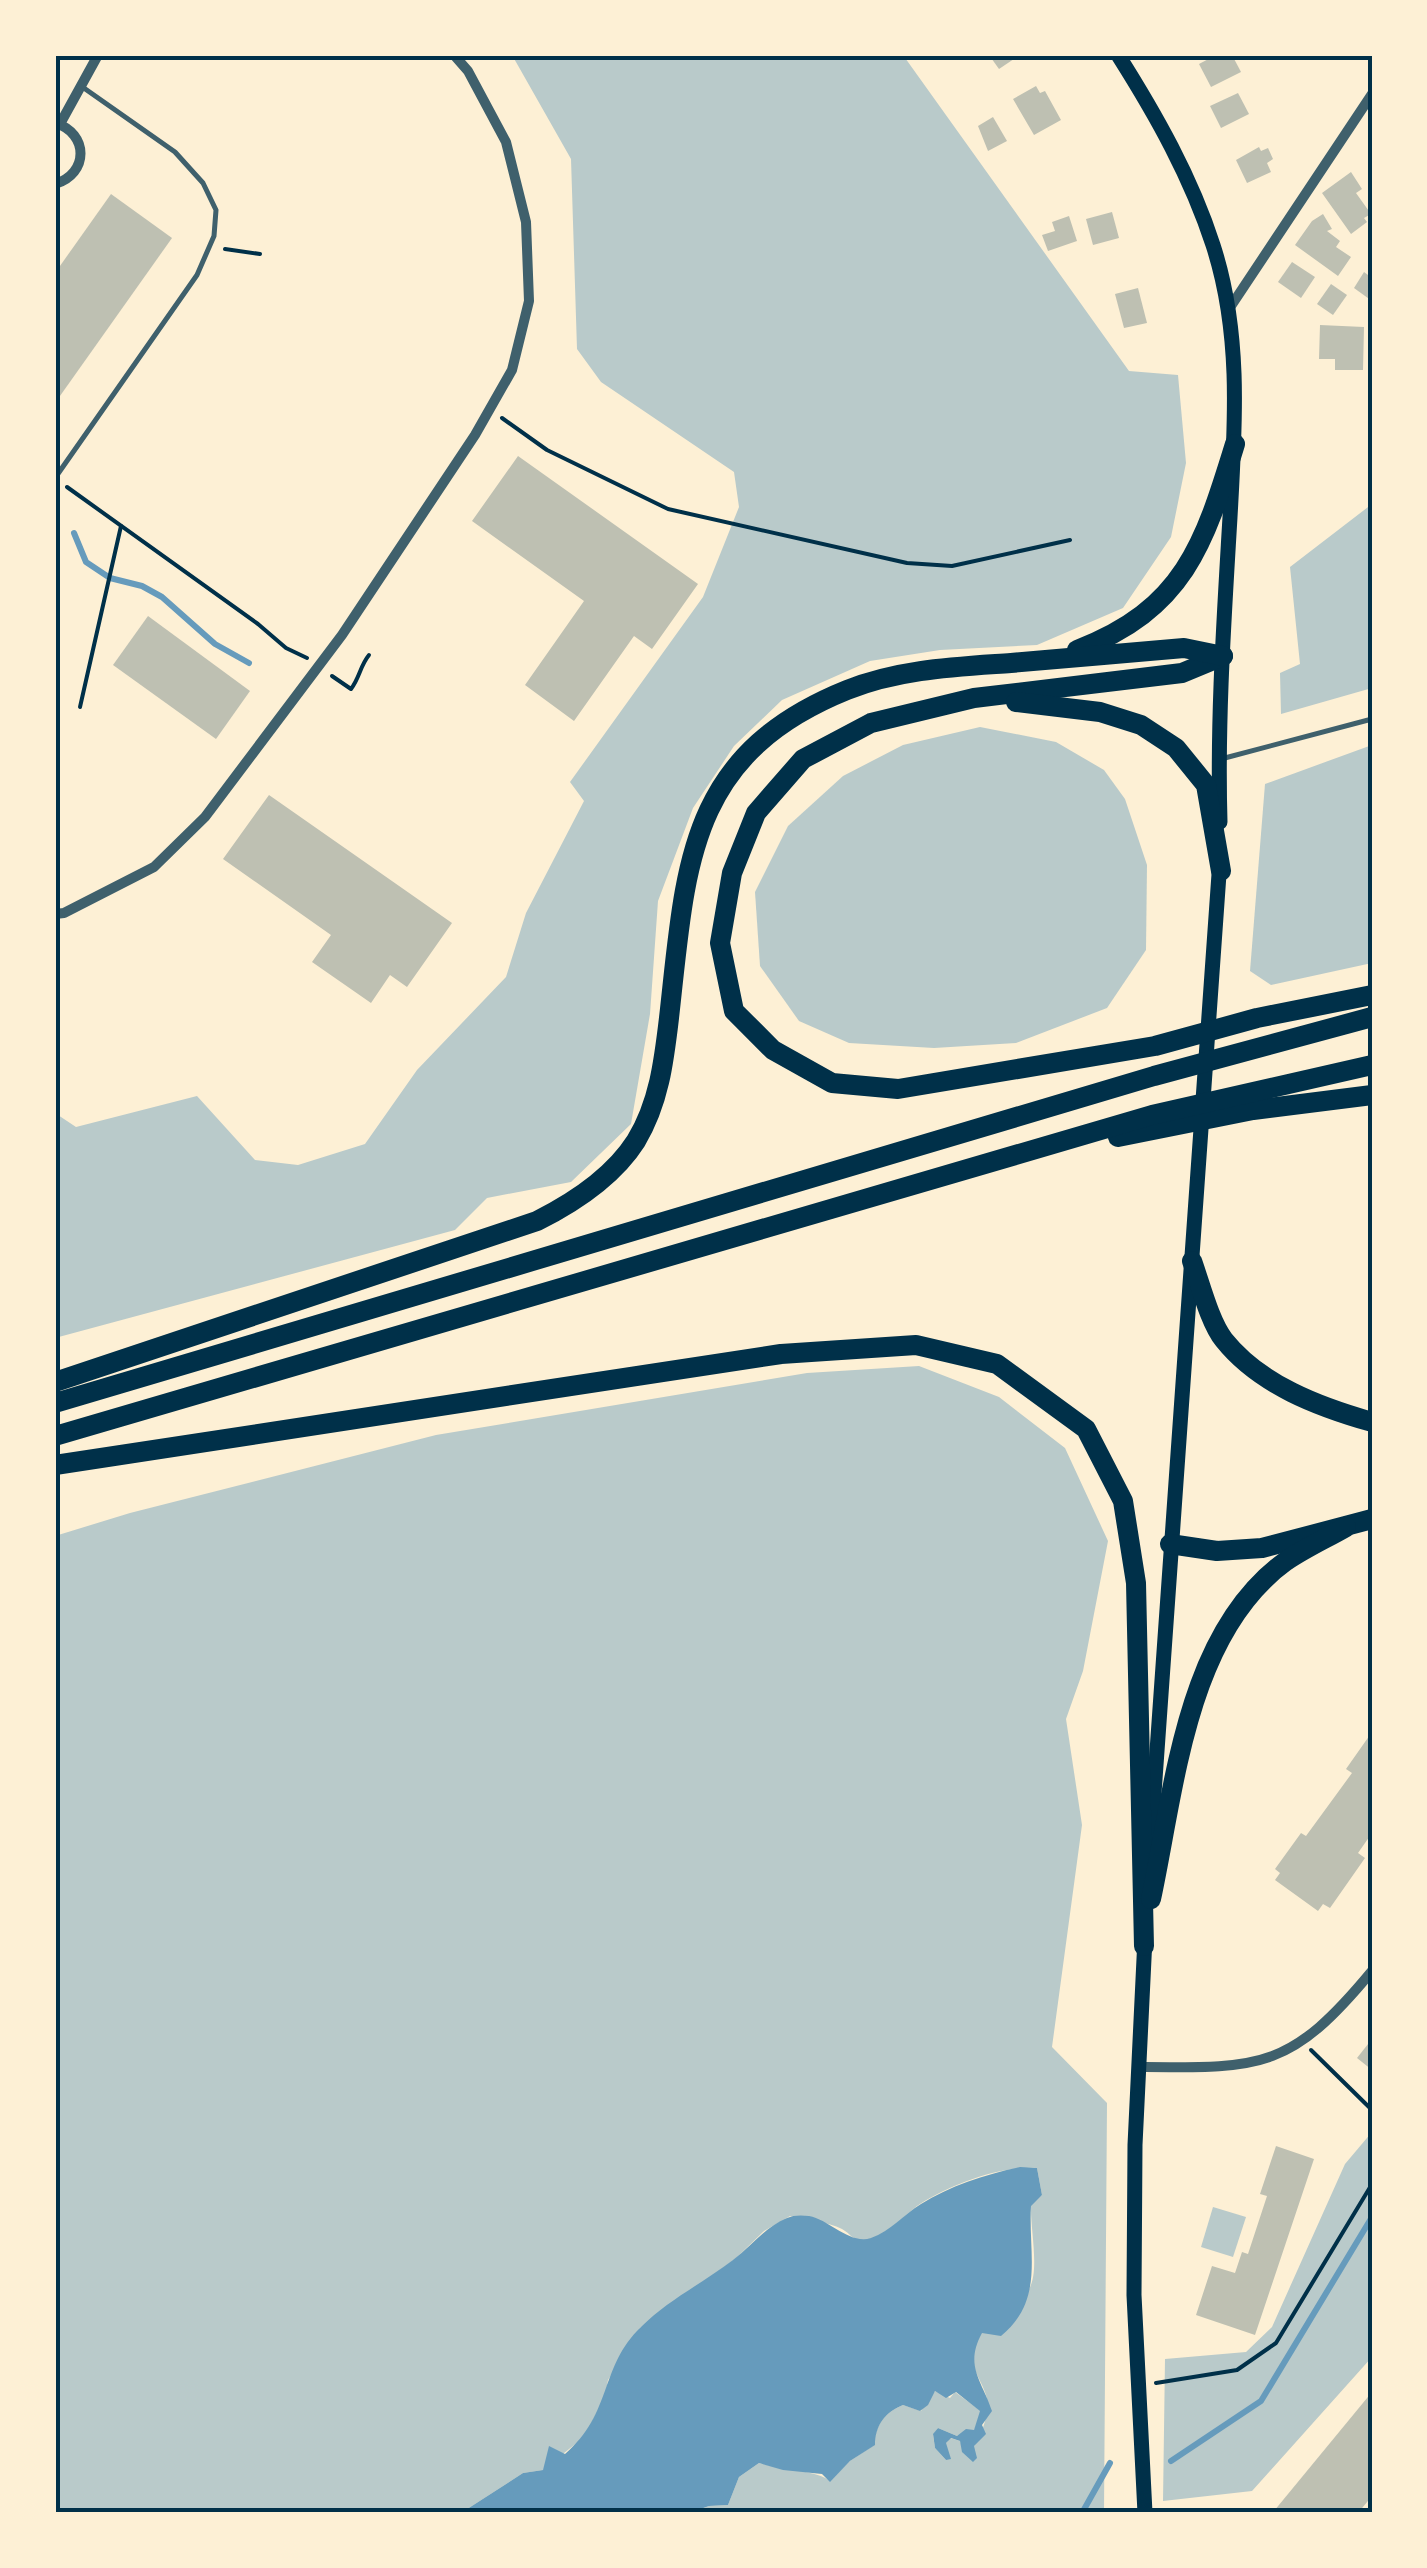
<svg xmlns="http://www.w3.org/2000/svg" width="1427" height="2568" font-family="'Fira Sans',sans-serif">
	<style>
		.green { fill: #b9caca }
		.water { fill: #669bbc }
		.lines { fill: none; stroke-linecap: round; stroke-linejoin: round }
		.stream { stroke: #669bbc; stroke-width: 6 }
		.building { fill: #bec0b2 }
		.path { stroke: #003049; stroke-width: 4 }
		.service { stroke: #3f606c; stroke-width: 5 }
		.minor { stroke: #3f606c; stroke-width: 10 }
		.secondary { stroke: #003049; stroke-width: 15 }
		.motorway { stroke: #003049; stroke-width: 20 }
		.neatline { fill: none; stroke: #003049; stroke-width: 4 }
	</style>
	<rect width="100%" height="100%" fill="#fdf0d5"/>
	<g class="green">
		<polygon points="512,55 903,55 1129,371 1178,375 1186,463 1171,537 1123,608 1037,645 940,650 870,661 782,700 734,746 693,808 658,901 650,1014 631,1124 571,1182 487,1198 455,1230 55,1338 55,1113 76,1127 197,1096 255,1160 298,1165 365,1144 417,1070 506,977 526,913 584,801 570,782 703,597 739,507 734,472 601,382 577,349 571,159"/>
		<polygon points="1372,504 1372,688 1281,714 1280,673 1300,664 1290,567"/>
		<polygon points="980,727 1056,742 1104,770 1125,799 1147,865 1146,950 1107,1008 1016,1043 934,1048 849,1043 799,1021 760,966 755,892 788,826 843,776 903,745"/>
		<polygon points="1372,745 1372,963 1271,985 1250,971 1265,784"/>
		<path d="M919 1366 999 1397 1065 1448 1108 1541 1083 1671 1066 1719 1082 1825 1052 2047 1107 2103 1104 2513H689L709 2506 728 2505 739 2477 759 2463C778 2469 819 2471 830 2481L850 2461 874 2445C875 2426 885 2412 903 2405L921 2411 935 2391 950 2398 955 2392 981 2411 974 2431 957 2436 938 2428 933 2435 935 2448 946 2460V2443L950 2438 960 2441 962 2446H974C982 2434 991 2410 986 2395 982 2381 970 2368 973 2351 977 2322 1017 2312 1029 2289 1040 2271 1030 2228 1031 2205L1042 2195 1037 2168C999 2166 952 2184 920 2204 902 2216 886 2239 862 2240 852 2240 851 2234 842 2229 828 2222 806 2220 790 2216L764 2231 735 2259 640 2328 608 2380 605 2397 584 2437 543 2470 523 2473 461 2513H55V1536L130 1513 436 1435 807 1373Z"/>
		<polygon points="1372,2132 1372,2357 1252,2491 1163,2501 1165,2359 1246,2352 1272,2327 1345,2164"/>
		<polygon points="1213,2207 1246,2217 1233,2257 1201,2247"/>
	</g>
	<path class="water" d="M1020 2167 1037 2168 1042 2195 1031 2206C1028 2253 1045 2300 1001 2336L982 2333C964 2366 982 2380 992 2411L982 2425 986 2434 974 2446 977 2458 973 2462 962 2452 960 2441 951 2438 946 2443 951 2459 946 2460 935 2448 933 2434 938 2428 957 2436 966 2429 974 2430 980 2411 956 2392 946 2398 935 2391 928 2405 920 2411 903 2405C885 2412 875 2426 875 2445L850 2461 830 2482 822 2474 783 2470 759 2463 739 2477 728 2505 709 2506 689 2513H461L523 2473 543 2470 549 2446 565 2454C613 2413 599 2367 641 2327 668 2300 703 2283 733 2260 752 2246 765 2227 787 2218 793 2215 802 2215 809 2216 830 2220 850 2245 871 2238 891 2231 903 2215 921 2204 949 2186 987 2174 1020 2167Z"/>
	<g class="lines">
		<g class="stream">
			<polyline points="74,533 86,562 110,578 142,586 162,597 215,644 249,663"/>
			<polyline points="1171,2461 1261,2401 1372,2217"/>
			<polyline points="1082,2513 1110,2463"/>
		</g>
	</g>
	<g class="building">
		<polygon points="989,55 1020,55 999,69"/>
		<polygon points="1216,55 1232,55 1241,72 1211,87 1199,64"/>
		<polygon points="1036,86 1040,93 1045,91 1061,120 1034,135 1013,99"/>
		<polygon points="1238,93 1249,114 1221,128 1210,106"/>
		<polygon points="993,117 1007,141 988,151 978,126"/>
		<polygon points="1259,147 1261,151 1268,148 1273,159 1267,163 1271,172 1247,183 1236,160"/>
		<polygon points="1351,172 1362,189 1356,193 1371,214 1364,218 1367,222 1351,234 1322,193"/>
		<polygon points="111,194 172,238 55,403 55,273"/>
		<polygon points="1112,212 1119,238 1093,245 1086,219"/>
		<polygon points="1323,214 1332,229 1327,231 1340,241 1336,247 1351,257 1338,276 1295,245 1312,221"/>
		<polygon points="1069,216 1077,241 1048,251 1042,235 1055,231 1052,222"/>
		<polygon points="1292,262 1315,277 1301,298 1278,282"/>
		<polygon points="1364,272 1372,278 1372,301 1354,288"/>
		<polygon points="1331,284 1347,295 1333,315 1317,304"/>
		<polygon points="1138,288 1147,323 1124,328 1115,294"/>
		<polygon points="1320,325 1364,327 1363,370 1335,370 1335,359 1319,359"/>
		<polygon points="518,456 698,584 652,649 634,636 574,721 525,685 584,601 472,521"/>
		<polygon points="148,616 250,691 216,739 113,665"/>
		<polygon points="269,795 452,923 407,987 390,975 371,1003 312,962 331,935 223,859"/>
		<polygon points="1372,1732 1372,1833 1358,1853 1365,1858 1330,1908 1323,1904 1318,1911 1275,1880 1280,1873 1275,1869 1301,1833 1306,1836 1352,1773 1346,1769"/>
		<polygon points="1372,2039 1372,2070 1357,2058"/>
		<polygon points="1276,2146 1314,2159 1255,2335 1196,2315 1212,2266 1235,2273 1242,2252 1248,2254 1267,2196 1260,2194"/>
		<polygon points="1372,2392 1372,2496 1358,2513 1276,2513 1274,2511"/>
	</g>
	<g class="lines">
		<g class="path">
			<polyline points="225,249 260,254"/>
			<polyline points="502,418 547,450 668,509 907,563 952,566 1070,540"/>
			<polyline points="67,487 258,624 286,648 307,658"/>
			<path d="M332 676 351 689C360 677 360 666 369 655"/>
			<polyline points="80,707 121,526"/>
			<polyline points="1311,2050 1372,2110"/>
			<polyline points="1156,2383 1237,2370 1276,2343 1372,2184"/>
		</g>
		<g class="service">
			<polyline points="55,478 197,275 214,236 216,210 203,183 175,152 81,86"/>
			<polyline points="1221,759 1372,719"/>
		</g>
		<g class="minor">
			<path d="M55 123C89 133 89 174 55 184"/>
			<polyline points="60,124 98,55"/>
			<polyline points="1229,309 1372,94"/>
			<polyline points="55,914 64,913 154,867 205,817 342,635 475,435 512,370 529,301 526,222 506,142 468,71 454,55"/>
			<path d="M1139 2067C1262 2068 1290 2070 1372 1971"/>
		</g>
		<g class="secondary">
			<path d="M1118 55C1156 115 1191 177 1213 245 1242 334 1235 427 1230 517 1224 619 1217 721 1220 822"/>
			<polyline points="1150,1850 1220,860"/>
			<polyline points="1145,1938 1135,2145 1134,2295 1145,2513"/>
		</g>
		<g class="motorway">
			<path d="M1077 650C1184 609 1204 545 1235 444"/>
			<polyline points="1223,656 1182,673 974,698 871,723 803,759 756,813 732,873 720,943 734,1011 773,1050 832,1083 898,1089 1155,1046 1257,1018 1372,995"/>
			<polyline points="1016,702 1100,712 1141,725 1176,748 1206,785 1221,871"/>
			<polyline points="1118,1137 1253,1110 1372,1095"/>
			<path d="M1192 1261C1200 1283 1210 1323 1224 1340 1260 1385 1319 1407 1372 1422"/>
			<path d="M55 1382 537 1221C575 1202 613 1177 636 1141 659 1103 664 1061 669 1018 686 867 686 755 847 690 900 669 955 667 1011 663 1069 658 1126 653 1184 648L1223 656"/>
			<polyline points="55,1403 1154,1076 1372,1017"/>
			<polyline points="55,1436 1152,1115 1372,1065"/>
			<polyline points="55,1465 781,1354 916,1345 997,1364 1086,1429 1123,1501 1136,1583 1144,1946"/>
			<polyline points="1170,1544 1217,1551 1262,1548 1372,1519"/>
			<path d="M1151 1899C1175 1787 1186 1633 1286 1561 1305 1548 1327 1538 1346 1527"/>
		</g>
	</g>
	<rect width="1427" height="2568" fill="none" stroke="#fdf0d5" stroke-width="115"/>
	<rect x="58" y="58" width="1312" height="2452" class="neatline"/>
</svg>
